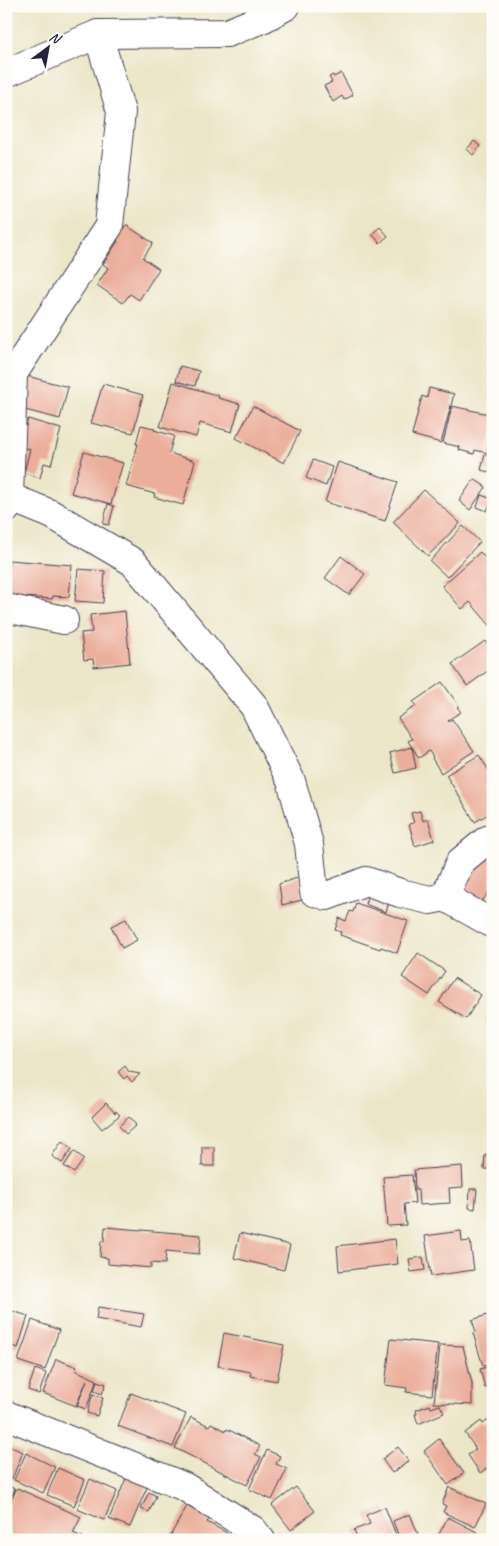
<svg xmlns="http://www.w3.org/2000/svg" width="499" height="1546" font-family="Caveat,sans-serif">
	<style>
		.building { fill: #ebae9b }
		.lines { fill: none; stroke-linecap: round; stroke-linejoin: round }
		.minor-casing { stroke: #403f50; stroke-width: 30 }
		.minor { stroke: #fff; stroke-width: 28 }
	</style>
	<rect width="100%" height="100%" fill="#fdfcf7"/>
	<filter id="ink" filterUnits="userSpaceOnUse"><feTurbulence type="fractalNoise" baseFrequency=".02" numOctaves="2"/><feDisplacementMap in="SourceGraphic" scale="10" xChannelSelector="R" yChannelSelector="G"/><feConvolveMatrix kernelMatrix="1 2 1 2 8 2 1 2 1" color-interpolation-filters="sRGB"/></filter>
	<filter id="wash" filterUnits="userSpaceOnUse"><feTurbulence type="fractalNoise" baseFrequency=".0096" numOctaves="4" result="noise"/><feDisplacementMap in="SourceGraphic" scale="20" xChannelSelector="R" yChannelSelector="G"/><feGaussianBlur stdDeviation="1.12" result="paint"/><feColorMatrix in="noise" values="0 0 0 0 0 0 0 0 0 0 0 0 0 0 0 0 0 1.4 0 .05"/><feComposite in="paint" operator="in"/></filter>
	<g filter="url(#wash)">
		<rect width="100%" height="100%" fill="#ece6c8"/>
		<g id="blocks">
			<g class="building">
				<polygon points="341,73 353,95 344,100 342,96 333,102 324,86 332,82 329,77 333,75 334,77"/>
				<polygon points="474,141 480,146 473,155 467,149"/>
				<polygon points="126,225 153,243 143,258 159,269 139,300 130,294 123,303 97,285 108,268 103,264 118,241 116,239"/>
				<polygon points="380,227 388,236 380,243 372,234"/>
				<polygon points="180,366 199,371 195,386 176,381"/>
				<polygon points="27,376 68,387 60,419 21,409"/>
				<polygon points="173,382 219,396 218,398 240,404 232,432 200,423 196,437 160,427"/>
				<polygon points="103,384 143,395 133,433 91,423"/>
				<polygon points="429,388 454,394 441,443 412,435 422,396 427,398"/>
				<polygon points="253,406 300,431 284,463 236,438"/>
				<polygon points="452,406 493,415 493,428 487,453 475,450 474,454 459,450 460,447 443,443"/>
				<polygon points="28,419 61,429 51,465 44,463 40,478 24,473 30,449 20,447"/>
				<polygon points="141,425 154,428 154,430 174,436 169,453 195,461 183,505 154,497 155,494 126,486 138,444 136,444"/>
				<polygon points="492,439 493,439 493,473 481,470 485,454 488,455"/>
				<polygon points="84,452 123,463 111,504 71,493"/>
				<polygon points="313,460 332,467 326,486 306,478"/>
				<polygon points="338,462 398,482 385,521 325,502"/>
				<polygon points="474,479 486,487 470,510 459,501"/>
				<polygon points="424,490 460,523 428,556 393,522"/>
				<polygon points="481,495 492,499 487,511 477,507"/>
				<polygon points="108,504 114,506 109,525 103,524"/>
				<polygon points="463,526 480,542 447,577 430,561"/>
				<polygon points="480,552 493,566 493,629 470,602 462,609 442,586"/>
				<polygon points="341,556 365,574 349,595 325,578"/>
				<polygon points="9,560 72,565 69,597 53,596 52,599 6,596"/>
				<polygon points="78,569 105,571 103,603 75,601"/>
				<polygon points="125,611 130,663 94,667 93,659 84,660 81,633 92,632 90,615"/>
				<polygon points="485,641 493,653 493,667 467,686 452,664"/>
				<polygon points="442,682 459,706 457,707 461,712 448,720 449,722 452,719 474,751 441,773 432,758 433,757 429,751 419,758 408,741 412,739 398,718 416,706 413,702"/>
				<polygon points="412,747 416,768 395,773 390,753"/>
				<polygon points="479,755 493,777 493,811 475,822 446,775"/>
				<polygon points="420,811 423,821 428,819 434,840 415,846 409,824 414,823 411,813"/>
				<polygon points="493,851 493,887 480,904 459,888 479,858"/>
				<polygon points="300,877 302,900 282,905 279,884"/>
				<polygon points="369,891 390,899 386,912 365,904"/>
				<polygon points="356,903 408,921 397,953 381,947 380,949 340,935 341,932 335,930 339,918 346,921 350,911 353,912"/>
				<polygon points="126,919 137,940 122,948 111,926"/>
				<polygon points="418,953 445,971 429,995 402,977"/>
				<polygon points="454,978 481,995 466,1019 439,1002"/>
				<polygon points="493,1007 493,1024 485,1019"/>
				<polygon points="125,1066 129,1072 140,1074 132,1082 127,1076 124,1079 118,1072"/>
				<polygon points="106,1103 115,1113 116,1111 120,1115 102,1129 92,1117"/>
				<polygon points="129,1117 136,1125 126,1134 119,1126"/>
				<polygon points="62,1141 72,1149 62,1163 52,1156"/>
				<rect x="202" y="1147" width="12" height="19"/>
				<polygon points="74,1151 84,1159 74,1173 64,1166"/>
				<polygon points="485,1155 493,1155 492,1169 484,1169"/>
				<polygon points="462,1166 463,1187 449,1188 450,1203 419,1205 418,1190 415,1190 414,1170"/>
				<polygon points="412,1175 415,1203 404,1204 406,1225 387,1226 383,1177"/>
				<polygon points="470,1189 477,1189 475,1209 469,1208"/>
				<polygon points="105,1227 201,1235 199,1254 166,1251 165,1264 151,1263 151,1268 108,1264 108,1258 100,1257 101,1241 104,1241"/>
				<polygon points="461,1231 462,1242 470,1241 474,1270 431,1276 425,1236"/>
				<polygon points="240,1233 290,1245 284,1270 234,1258"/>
				<polygon points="395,1239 398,1264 339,1271 337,1246"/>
				<polygon points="423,1257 425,1270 411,1272 409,1259"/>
				<polygon points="98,1307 144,1314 141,1327 96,1319"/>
				<polygon points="6,1309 28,1316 18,1348 6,1344"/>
				<polygon points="493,1313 493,1363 483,1366 473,1333 476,1332 472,1320"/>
				<polygon points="32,1320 59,1330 45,1370 18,1361"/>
				<polygon points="224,1333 284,1345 277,1381 250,1376 251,1372 218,1366"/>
				<polygon points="391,1339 438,1344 432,1395 406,1392 407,1388 385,1385"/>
				<polygon points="440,1345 463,1346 472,1383 472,1405 434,1403"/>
				<polygon points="56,1359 77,1367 75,1370 97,1380 86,1409 77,1406 87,1380 76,1406 43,1393"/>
				<polygon points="493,1365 493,1385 485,1388 480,1369"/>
				<polygon points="35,1369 46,1373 39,1394 28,1390"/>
				<polygon points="97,1381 106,1384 102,1394 94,1391"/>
				<polygon points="131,1393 186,1414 173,1447 118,1426"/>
				<polygon points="93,1394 103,1398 97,1416 87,1413"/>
				<polygon points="430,1405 431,1408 440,1405 444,1413 418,1424 415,1414 417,1414 416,1410"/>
				<polygon points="191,1417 209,1426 211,1423 226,1431 227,1429 260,1446 255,1454 261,1457 247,1485 175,1448"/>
				<polygon points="492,1417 493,1464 480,1473 468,1455 476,1449 465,1433 481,1421 483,1424"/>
				<polygon points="439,1439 464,1473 448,1485 424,1451"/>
				<polygon points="6,1445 23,1452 12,1479 6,1477"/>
				<polygon points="398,1447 409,1461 392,1473 382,1459"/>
				<polygon points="267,1450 280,1456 276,1464 287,1469 272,1500 249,1489"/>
				<polygon points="26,1453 55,1467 43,1493 14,1480"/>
				<polygon points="58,1468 85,1480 74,1506 47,1495"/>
				<polygon points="127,1476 148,1485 130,1527 109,1519"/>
				<polygon points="90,1479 117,1491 104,1520 77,1509"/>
				<polygon points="6,1485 15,1489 6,1509"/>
				<polygon points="296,1487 315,1511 291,1530 272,1505"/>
				<polygon points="449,1487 486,1504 475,1527 443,1512 446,1506 442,1504"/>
				<polygon points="17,1488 81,1517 73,1533 83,1537 82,1540 6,1540 6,1511"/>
				<polygon points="149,1492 156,1496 149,1512 141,1509"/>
				<polygon points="187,1506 209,1519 207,1522 227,1533 224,1540 173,1540 169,1538"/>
				<polygon points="385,1507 398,1540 358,1540 354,1530 370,1524 366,1515"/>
				<polygon points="410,1514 418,1534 400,1540 393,1521"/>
				<polygon points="448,1517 477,1532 473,1540 436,1540"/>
			</g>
		</g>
	</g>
	<g filter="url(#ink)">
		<use href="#blocks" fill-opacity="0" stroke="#403f50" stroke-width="1"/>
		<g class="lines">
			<defs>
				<g id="minor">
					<polyline points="6,73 98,34 227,33 264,18 286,6"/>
					<polyline points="9,497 51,514 133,562 254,706 291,781 309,844 314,892 327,896 366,881 400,893 430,900 445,897 460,862 487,840 493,838"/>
					<polyline points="6,509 9,497 13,374 109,226 121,112 98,34"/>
					<polyline points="6,608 64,620"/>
					<polyline points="445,897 493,924"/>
					<polyline points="6,1415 185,1487 253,1530 261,1540"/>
				</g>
			</defs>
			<use href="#minor" class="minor-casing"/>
			<use href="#minor" class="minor"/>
		</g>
	</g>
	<rect width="499" height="1546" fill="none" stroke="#fdfcf7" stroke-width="25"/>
	<g transform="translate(48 48) rotate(32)" stroke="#fdfcf7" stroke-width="4" paint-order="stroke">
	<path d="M0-4L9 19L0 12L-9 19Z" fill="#22223b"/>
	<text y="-8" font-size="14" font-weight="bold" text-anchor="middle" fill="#22223b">N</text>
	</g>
</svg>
